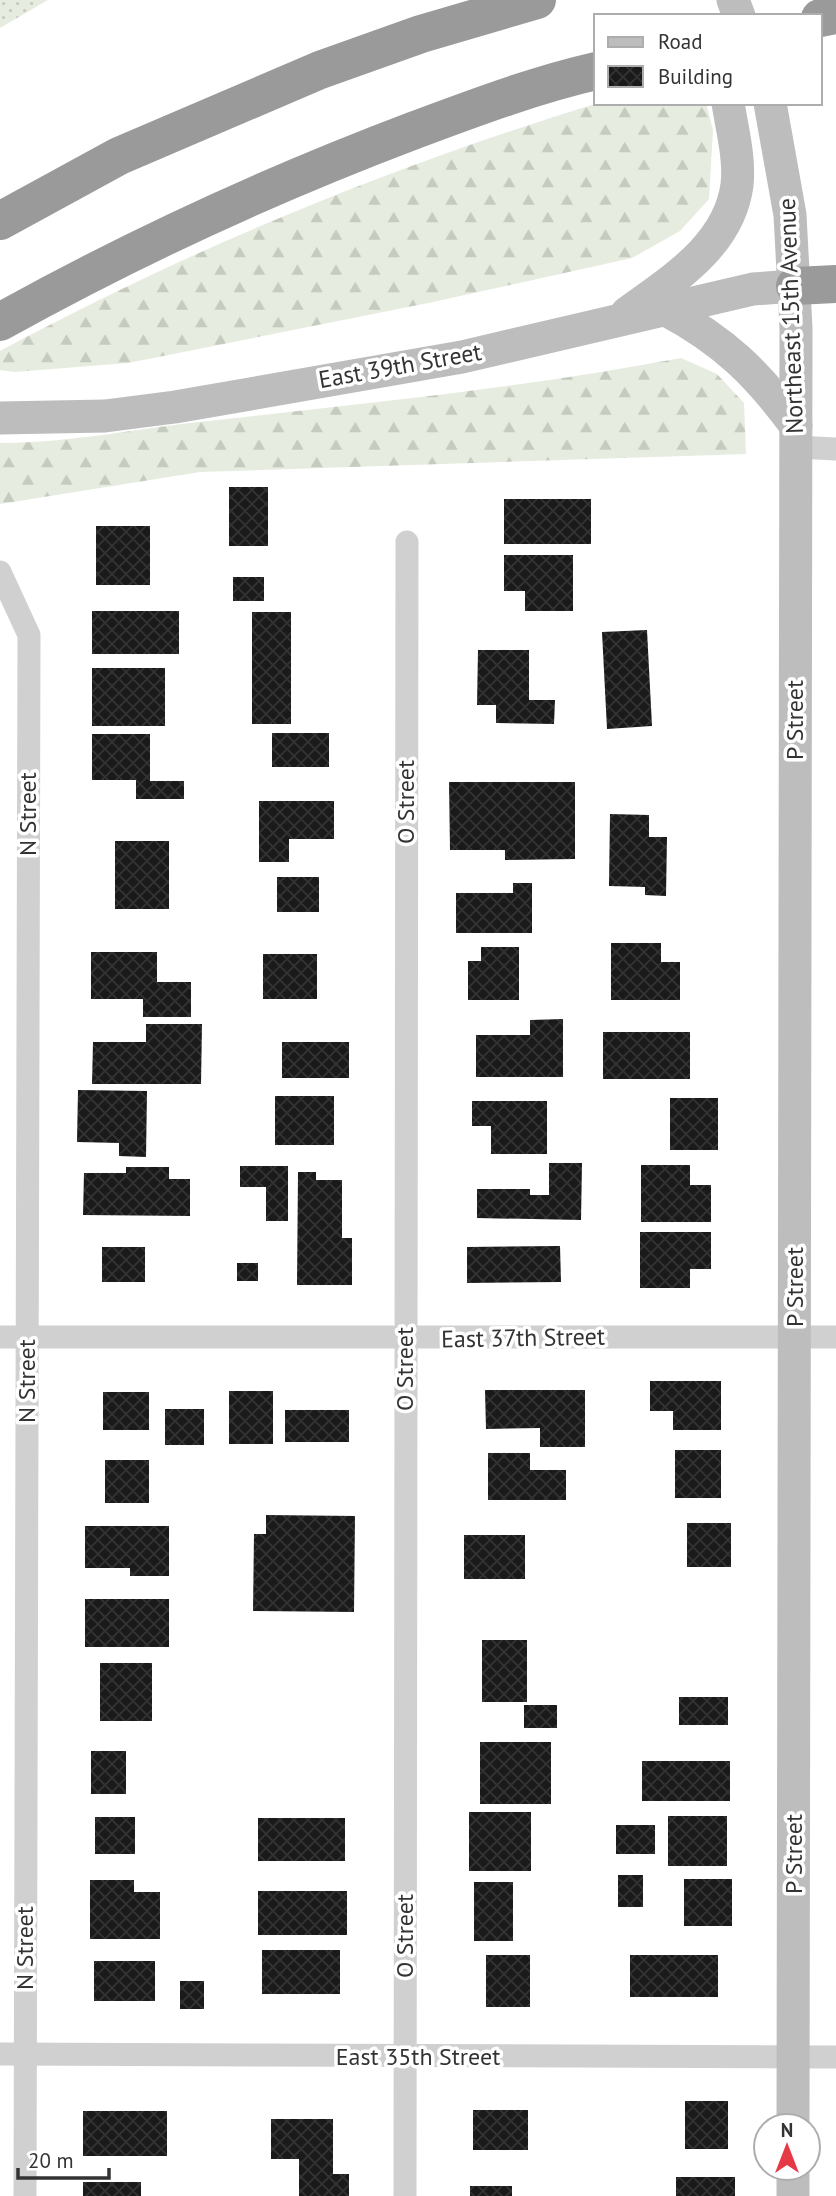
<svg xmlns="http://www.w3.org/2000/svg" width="836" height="2196" font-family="'PT Sans',sans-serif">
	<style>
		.forest { fill: url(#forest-firs) }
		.park { fill: url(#park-dots) }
		.building { fill: url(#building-cross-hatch) }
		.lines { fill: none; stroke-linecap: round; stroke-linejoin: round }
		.street { stroke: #d0d0d0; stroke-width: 23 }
		.secondary { stroke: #bdbdbd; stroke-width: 33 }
		.highway { stroke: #9a9a9a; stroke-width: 38 }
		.labels { text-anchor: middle; stroke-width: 7; stroke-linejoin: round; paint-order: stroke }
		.street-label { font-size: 24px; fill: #333; stroke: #fff }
	</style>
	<defs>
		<pattern id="forest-firs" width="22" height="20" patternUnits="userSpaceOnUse" patternTransform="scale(1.75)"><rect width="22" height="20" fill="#e6ecdf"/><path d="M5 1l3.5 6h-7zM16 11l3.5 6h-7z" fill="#c6cbc0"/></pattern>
		<pattern id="park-dots" width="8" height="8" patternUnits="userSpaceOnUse" patternTransform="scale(1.75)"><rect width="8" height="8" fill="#e6ecdf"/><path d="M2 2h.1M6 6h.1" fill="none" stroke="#c6cbc0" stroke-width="1.8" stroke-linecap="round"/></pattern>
		<pattern id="building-cross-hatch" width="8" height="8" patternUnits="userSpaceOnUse" patternTransform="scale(1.75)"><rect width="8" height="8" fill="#1a1a1a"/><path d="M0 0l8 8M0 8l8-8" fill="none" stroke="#333"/></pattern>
	</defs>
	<rect width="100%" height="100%" fill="#fff"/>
	<g class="forest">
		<path d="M598 103H706L713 130 709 199 680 231 632 258 433 302 128 363 14 372 0 370V351C192 248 390 167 598 103Z"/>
		<path d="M681 358 717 374 744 403 746 454 200 472 0 504V443C73 443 144 427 217 420 372 403 528 387 681 358Z"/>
	</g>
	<polygon class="park" points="0,0 48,0 0,28"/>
	<g class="building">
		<rect x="229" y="487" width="39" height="59"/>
		<rect x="504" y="499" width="87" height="45"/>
		<rect x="96" y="526" width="54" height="59"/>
		<polygon points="504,555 573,555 573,611 525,611 525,591 504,591"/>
		<rect x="233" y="577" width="31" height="24"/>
		<rect x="92" y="611" width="87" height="43"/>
		<rect x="252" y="612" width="39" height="112"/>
		<polygon points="647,630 652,726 607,729 602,632"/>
		<polygon points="478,650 529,650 529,700 555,700 554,724 496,723 496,705 477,705"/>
		<rect x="92" y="668" width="73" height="58"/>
		<rect x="272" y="733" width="57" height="34"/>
		<polygon points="92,734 150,734 150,781 184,781 184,799 136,799 136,780 92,780"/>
		<polygon points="449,782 575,782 575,859 505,860 505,850 450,850"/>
		<polygon points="259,801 334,801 334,839 289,839 289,862 259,862"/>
		<polygon points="610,814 649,815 649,837 667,837 666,896 645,895 645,887 609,886"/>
		<rect x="115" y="841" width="54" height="68"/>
		<rect x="277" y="877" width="42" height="35"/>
		<polygon points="513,883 532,883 532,933 456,933 456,893 513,893"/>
		<polygon points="611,943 661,943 661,962 680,962 680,1000 611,1000"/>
		<polygon points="481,947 519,947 519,1000 468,1000 468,961 481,961"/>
		<polygon points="91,952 157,952 157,982 191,982 191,1017 143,1017 143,999 91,999"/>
		<rect x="263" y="954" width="54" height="45"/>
		<polygon points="563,1019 563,1077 476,1077 476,1035 530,1035 530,1020"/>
		<polygon points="146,1024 202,1024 201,1084 92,1084 93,1042 146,1042"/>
		<rect x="603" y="1032" width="87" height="47"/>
		<rect x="282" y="1042" width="67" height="36"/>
		<polygon points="78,1090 147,1091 146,1157 119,1156 119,1143 77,1142"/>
		<rect x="275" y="1096" width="59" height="49"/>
		<rect x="670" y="1098" width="48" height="52"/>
		<polygon points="472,1101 547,1101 547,1154 491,1154 491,1126 472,1126"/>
		<polygon points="549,1163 582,1163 581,1220 477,1218 477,1189 530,1189 530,1195 549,1195"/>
		<polygon points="641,1165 690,1165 690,1185 711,1185 711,1222 641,1222"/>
		<polygon points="240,1166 288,1166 288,1221 266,1221 266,1187 240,1187"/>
		<polygon points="126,1167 169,1167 169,1179 190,1179 190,1216 83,1215 84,1173 126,1173"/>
		<polygon points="298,1172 316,1172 316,1180 342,1180 342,1238 352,1238 352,1285 297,1285"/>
		<polygon points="640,1232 711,1232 711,1269 690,1269 690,1288 640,1288"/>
		<polygon points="560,1246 561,1282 467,1283 467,1247"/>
		<rect x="102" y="1247" width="43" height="35"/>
		<rect x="237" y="1263" width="21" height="18"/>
		<polygon points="650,1381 721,1381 721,1430 673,1430 673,1411 650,1411"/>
		<polygon points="485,1390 585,1390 585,1447 540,1447 540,1428 486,1429"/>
		<rect x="229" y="1391" width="44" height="53"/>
		<rect x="103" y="1392" width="46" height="38"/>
		<rect x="165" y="1409" width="39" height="36"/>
		<rect x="285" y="1410" width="64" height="32"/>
		<rect x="675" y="1450" width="46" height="48"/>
		<polygon points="488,1453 530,1453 530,1470 566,1470 566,1500 488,1500"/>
		<rect x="105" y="1460" width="44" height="43"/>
		<polygon points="266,1515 355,1516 354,1612 253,1611 254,1534 266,1534"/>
		<rect x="687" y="1523" width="44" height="44"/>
		<polygon points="85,1526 169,1526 169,1576 130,1576 130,1568 85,1568"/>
		<rect x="464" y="1535" width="61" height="44"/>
		<rect x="85" y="1599" width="84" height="48"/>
		<rect x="482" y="1640" width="45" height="62"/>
		<rect x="100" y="1663" width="52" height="58"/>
		<rect x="679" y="1697" width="49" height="28"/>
		<rect x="524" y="1705" width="33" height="23"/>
		<rect x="480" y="1742" width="71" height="62"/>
		<rect x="91" y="1751" width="35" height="43"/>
		<rect x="642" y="1761" width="88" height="40"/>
		<rect x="469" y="1812" width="62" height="59"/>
		<rect x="668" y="1816" width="59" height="50"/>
		<rect x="95" y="1817" width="40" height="37"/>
		<rect x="258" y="1818" width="87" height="43"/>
		<rect x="616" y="1825" width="39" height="29"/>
		<rect x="618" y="1875" width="25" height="32"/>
		<rect x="684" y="1879" width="48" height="47"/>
		<polygon points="90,1880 134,1880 134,1892 160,1892 160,1939 90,1939"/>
		<rect x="474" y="1882" width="39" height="59"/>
		<rect x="258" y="1891" width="89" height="44"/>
		<rect x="262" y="1950" width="78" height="44"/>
		<rect x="486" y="1955" width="44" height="52"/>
		<rect x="630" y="1955" width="88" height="42"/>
		<rect x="94" y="1961" width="61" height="40"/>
		<rect x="180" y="1981" width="24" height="28"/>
		<rect x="685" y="2101" width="43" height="48"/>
		<rect x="473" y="2110" width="55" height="40"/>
		<rect x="83" y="2111" width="84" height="45"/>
		<polygon points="271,2119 333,2119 333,2174 349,2174 349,2196 299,2196 299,2159 271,2159"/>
		<rect x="676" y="2177" width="59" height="19"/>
		<rect x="83" y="2182" width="58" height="14"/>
		<rect x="470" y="2186" width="42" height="10"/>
	</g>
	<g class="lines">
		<g class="street">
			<polyline points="796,447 836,449"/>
			<polyline points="0,572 29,635 25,2196"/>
			<polyline points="0,1337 836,1337"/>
			<polyline points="0,2054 836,2057"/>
			<polyline points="405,2196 407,542"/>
		</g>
		<g class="secondary">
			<polyline points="733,0 739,16"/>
			<polyline points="770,103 790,215 796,328 793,2126"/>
			<path d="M666 310C724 341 757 373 796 426"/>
			<path d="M627 313C672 280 729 246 737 185 740 158 732 129 728 103"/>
			<polyline points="0,418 105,416 175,407 462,357 753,289 795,286"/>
			<polyline points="793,2196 793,2168"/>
		</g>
		<g class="highway">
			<polyline points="820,18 836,15"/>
			<polyline points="0,221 119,156 320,70 421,34 537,0"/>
			<polyline points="795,286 836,284"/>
			<path d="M0 322C133 248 272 184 415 130 474 108 535 85 596 71"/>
		</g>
	</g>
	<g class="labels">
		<g class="street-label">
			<text transform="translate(791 316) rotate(-92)" y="8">Northeast 15th Avenue</text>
			<text transform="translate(400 366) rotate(-10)" y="8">East 39th Street</text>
			<text transform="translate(795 720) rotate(-90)" y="8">P Street</text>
			<text transform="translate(406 802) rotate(-90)" y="8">O Street</text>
			<text transform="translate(28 814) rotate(-90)" y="8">N Street</text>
			<text transform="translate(795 1287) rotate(-90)" y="8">P Street</text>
			<text transform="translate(523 1338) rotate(-1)" y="8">East 37th Street</text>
			<text transform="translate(405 1369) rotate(-90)" y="8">O Street</text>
			<text transform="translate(27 1381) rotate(-90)" y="8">N Street</text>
			<text transform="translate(794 1854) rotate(-90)" y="8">P Street</text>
			<text transform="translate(405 1936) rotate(-90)" y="8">O Street</text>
			<text transform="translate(25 1948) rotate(-90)" y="8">N Street</text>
			<text x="418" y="2065">East 35th Street</text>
		</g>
	</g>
	<rect x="594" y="14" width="228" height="91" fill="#ffffff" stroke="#adadad" stroke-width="2"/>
	<rect x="608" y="37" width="35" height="10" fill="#bdbdbd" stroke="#adadad" stroke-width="2"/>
	<text x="658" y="49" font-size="21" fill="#333333">Road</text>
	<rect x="608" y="66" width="35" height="21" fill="url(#building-cross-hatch)" stroke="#adadad" stroke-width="2"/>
	<text x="658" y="84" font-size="21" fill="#333333">Building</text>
	<g transform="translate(787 2147)"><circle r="33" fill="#ffffff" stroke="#adadad" stroke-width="2"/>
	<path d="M0-5L12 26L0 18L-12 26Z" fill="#e63946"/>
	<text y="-10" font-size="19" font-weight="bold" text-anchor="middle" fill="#333333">N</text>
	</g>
	<path d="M18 2168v10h91v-10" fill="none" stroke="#333333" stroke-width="3.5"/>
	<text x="28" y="2168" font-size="21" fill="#333333" stroke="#ffffff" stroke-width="5" paint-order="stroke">20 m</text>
</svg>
